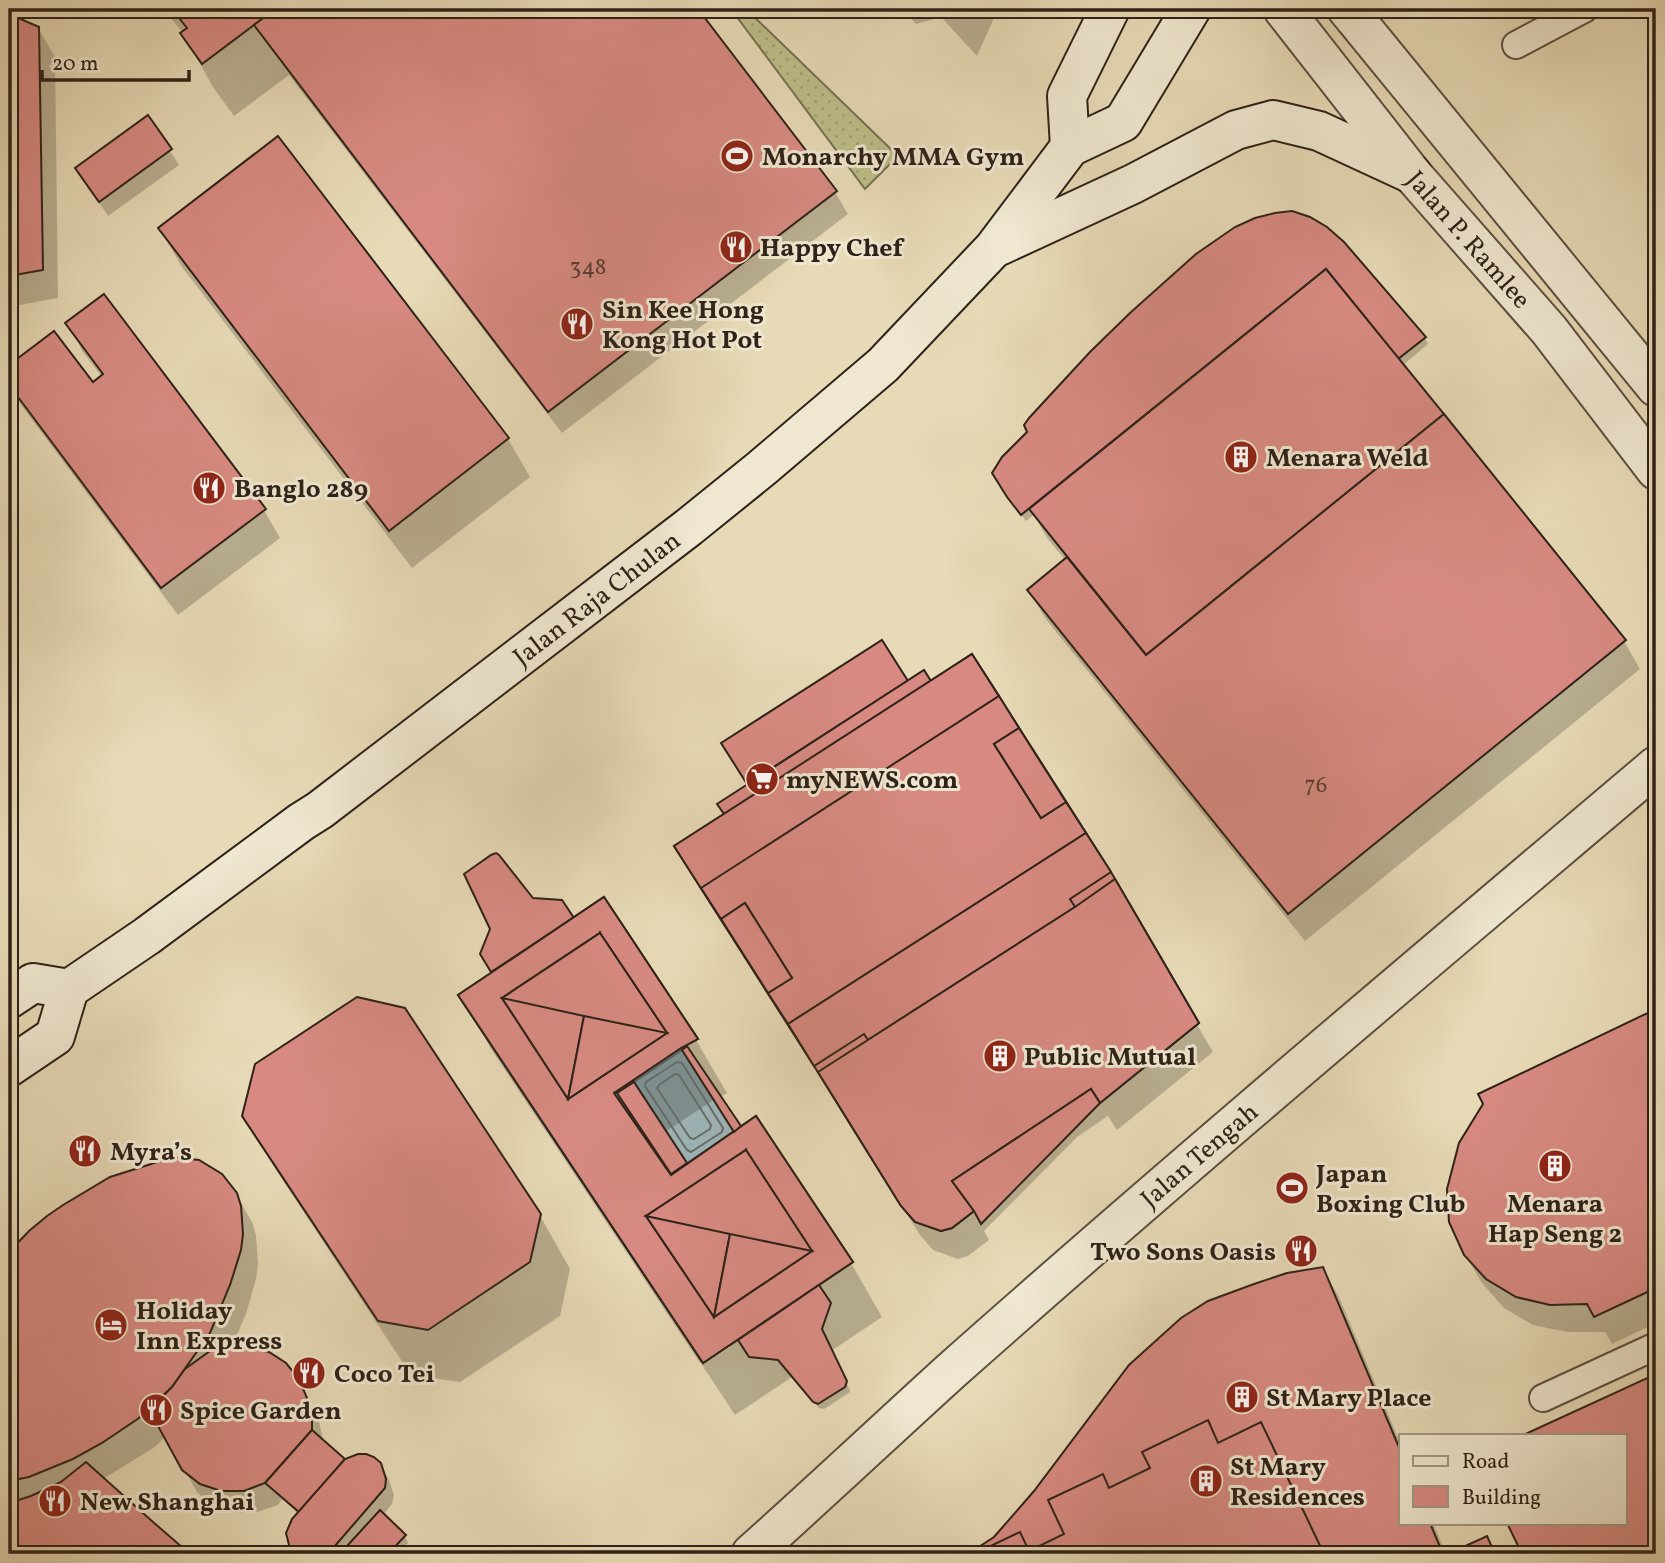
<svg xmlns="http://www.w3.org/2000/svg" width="1665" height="1563" font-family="Vollkorn,serif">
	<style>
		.grass { fill: url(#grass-dots); stroke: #757051; stroke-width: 2 }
		.water { fill: #9db7ba; stroke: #717b7a; stroke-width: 2 }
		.shadow { fill: #0003; fill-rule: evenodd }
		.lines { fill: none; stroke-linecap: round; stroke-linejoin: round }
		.shore { stroke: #666c6a; stroke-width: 2 }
		.building { fill: #d88a82; stroke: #2e2219; stroke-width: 2; fill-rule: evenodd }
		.service-casing { stroke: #5c5040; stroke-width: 30 }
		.minor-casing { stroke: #5c5040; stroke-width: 42 }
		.tertiary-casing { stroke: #5c5040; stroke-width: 42 }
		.secondary-casing { stroke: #2e2219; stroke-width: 42 }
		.service { stroke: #efe7d0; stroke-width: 26 }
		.minor { stroke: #efe7d0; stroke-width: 38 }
		.tertiary { stroke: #efe7d0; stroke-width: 38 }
		.secondary { stroke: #efe7d0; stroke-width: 38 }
		.labels { text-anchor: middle; stroke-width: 6; stroke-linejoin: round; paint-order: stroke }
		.number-label { font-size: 23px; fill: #583c33 }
		.poi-label { font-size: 26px; font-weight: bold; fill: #2e2219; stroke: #efe7d0; text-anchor: start }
		.street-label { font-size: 26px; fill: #2e2219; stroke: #efe7d0 }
	</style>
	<defs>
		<pattern id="grass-dots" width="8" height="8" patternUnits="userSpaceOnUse" patternTransform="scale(1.75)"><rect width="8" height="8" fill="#bcbe89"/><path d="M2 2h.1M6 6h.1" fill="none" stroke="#a2a376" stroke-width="1.8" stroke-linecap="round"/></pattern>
	</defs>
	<rect width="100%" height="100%" fill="#e7dab6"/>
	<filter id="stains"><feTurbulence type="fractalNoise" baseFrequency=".00286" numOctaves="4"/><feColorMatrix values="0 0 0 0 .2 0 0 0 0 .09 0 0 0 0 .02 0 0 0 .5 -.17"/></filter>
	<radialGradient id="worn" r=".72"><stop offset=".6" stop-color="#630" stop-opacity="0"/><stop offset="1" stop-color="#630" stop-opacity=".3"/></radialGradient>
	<polygon class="grass" points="731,9 746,9 898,156 865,189"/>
	<polygon class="water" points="682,1050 734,1132 687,1163 634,1082"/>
	<g class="shadow">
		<polygon points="164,9 696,9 835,192 848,214 562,433 289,75 234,116 213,87 183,33"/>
		<polygon points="902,9 998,9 977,56 941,17 916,24"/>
		<polygon points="9,16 38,28 55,57 58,298 9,307"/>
		<polygon points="148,118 179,165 108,216 77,169"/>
		<polygon points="278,138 508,439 530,477 412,568 182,267 160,229"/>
		<polygon points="1256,219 1425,338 1428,344 1402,366 1624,641 1640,669 1305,941 1045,618 1029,590 1066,561 1047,538 1034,515 1026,521 1013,504"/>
		<polygon points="67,323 264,510 280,538 178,615 18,401 9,385 9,367 54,333 92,384 102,377 83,352"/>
		<polygon points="907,683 930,683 1085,834 1213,1052 1117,1130 1108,1116 1077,1137 984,1231 989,1240 968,1256 958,1259 933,1250 920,1235 719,916 726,815 749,785 724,744"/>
		<polygon points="9,812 17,825 9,832"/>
		<path d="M532 899 573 920 696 1040 727 1093 720 1097 741 1129 755 1118 851 1263 882 1317 831 1351 850 1390V1392L824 1409 819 1408 792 1377 735 1415 702 1365 730 1347V1342L700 1363 491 1049 461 995 494 973 482 954ZM715 1099 736 1132 687 1166 665 1132ZM651 1142 662 1159 659 1160 648 1144Z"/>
		<polygon points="1656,1011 1656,1323 1612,1344 1605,1332 1567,1332 1533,1325 1504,1308 1482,1283 1465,1254 1485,1104 1480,1094"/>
		<polygon points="244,1116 539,1214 570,1269 560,1316 460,1382 411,1375 276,1170"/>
		<polygon points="236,1194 253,1224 256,1236 258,1263 256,1279 246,1314 230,1351 298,1380 311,1403 319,1422 324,1443 345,1462 380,1464 389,1480 394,1495 392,1504 383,1515 405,1536 408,1543 398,1554 354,1554 351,1551 348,1554 295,1554 292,1548 299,1514 282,1499 278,1505 257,1512 235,1513 214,1506 197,1492 166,1436 155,1447 103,1479 188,1554 9,1554 9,1255 30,1232"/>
		<polygon points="1322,1268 1339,1297 1401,1445 1401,1523 1433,1523 1446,1554 971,1554 995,1538"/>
		<polygon points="1656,1376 1656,1554 1524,1554 1509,1523 1625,1523 1625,1435 1527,1435"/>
	</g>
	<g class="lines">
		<g class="shore">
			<polygon points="677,1062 682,1063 723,1128 722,1132 691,1152 687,1150 645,1086 646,1082"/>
			<polygon points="675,1074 679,1075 711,1125 710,1129 694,1139 690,1138 657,1088 659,1085"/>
		</g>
	</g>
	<g class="building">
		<polygon points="172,9 266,9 270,13 202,64 180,33 187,28"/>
		<polygon points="266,9 286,9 274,18"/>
		<polygon points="286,9 698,9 837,191 548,412 254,25 270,13 274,18"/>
		<polygon points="9,14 39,27 43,270 9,276"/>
		<polygon points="148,115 172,149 99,202 75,168"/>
		<polygon points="278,136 509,438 389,531 158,228"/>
		<polygon points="1292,211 1310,217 1327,227 1344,242 1426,337 1398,359 1326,269 1021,515 1007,497 992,473 1002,457 1027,432 1024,425 1029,418 1090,352 1130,313 1196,254 1235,227 1255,218 1275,213"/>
		<polygon points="1326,269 1444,414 1146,655 1029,509"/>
		<polygon points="104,294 266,509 161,588 9,385 9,365 54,331 93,382 103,374 65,323"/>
		<polygon points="1444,414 1626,640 1288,914 1027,590 1067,557 1146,655"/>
		<polygon points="882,640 908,681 747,784 721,743"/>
		<polygon points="972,654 999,696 701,888 674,846 724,814 717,804 924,670 931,681"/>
		<polygon points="972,654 1111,872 1199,1023 1100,1103 1091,1089 952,1181 974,1211 952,1228 941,1231 915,1222 901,1206 814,1066 674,846"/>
		<polygon points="999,696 1019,728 994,744 1041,818 1066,802 1086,833 788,1024 768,993 792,978 745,903 721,919 701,888"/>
		<polygon points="1019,728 1066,802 1041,818 994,744"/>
		<polygon points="1086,833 1111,872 1070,899 1075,907 868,1040 864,1034 814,1066 788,1024"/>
		<polygon points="496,853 499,855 533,898 562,900 574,918 491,972 480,954 490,929 464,874 491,855"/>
		<polygon points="1115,879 1199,1023 1100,1103 1091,1089 952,1181 974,1211 952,1228 941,1231 915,1222 901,1206 818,1072 1075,907"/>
		<path d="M604 897 698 1039 681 1048 614 1093 671 1175 756 1116 853 1262 703 1363 458 995ZM600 933 667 1033 568 1099 502 998ZM746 1150 812 1251 714 1317 646 1216Z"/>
		<polygon points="604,897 698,1039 681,1048 614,1093 671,1175 756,1116 853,1262 703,1363 458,995"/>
		<polygon points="745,903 792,978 768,993 721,919"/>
		<polygon points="600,933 667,1033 584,1016"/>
		<polygon points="600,933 584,1016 502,998"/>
		<polygon points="600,933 667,1033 568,1099 502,998"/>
		<polygon points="357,997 405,1008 541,1214 530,1262 428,1330 378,1321 242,1116 255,1064"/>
		<polygon points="502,998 584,1016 568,1099"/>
		<polygon points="1656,1009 1656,1288 1594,1317 1587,1304 1550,1305 1516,1297 1486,1279 1464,1255 1449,1222 1447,1189 1459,1143 1483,1104 1478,1094"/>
		<polygon points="584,1016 667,1033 568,1099"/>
		<polygon points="687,1046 741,1126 734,1132 682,1050"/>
		<polygon points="634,1082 687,1163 671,1174 617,1093"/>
		<polygon points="1091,1089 1100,1103 981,1224 974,1211 952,1181"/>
		<polygon points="746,1150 812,1251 730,1234"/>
		<polygon points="746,1150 730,1234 646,1216"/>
		<polygon points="746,1150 812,1251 714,1317 646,1216"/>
		<polygon points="173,1157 199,1160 222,1174 237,1193 241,1206 243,1234 241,1250 230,1285 210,1333 172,1387 139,1418 102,1443 73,1459 29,1477 9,1481 9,1252 29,1231 47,1216 63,1205 110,1177"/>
		<polygon points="646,1216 730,1234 714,1317"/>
		<polygon points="730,1234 812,1251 714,1317"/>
		<polygon points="1323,1267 1401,1452 1401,1523 1430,1523 1443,1554 968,1554 994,1537 1034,1491 1129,1365 1181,1318 1208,1301 1254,1284 1287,1273"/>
		<polygon points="819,1285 831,1303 822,1329 847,1381 845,1387 818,1404 813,1402 778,1360 749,1357 738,1340"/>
		<polygon points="249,1347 269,1352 286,1363 299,1379 307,1398 312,1416 312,1430 265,1483 244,1491 221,1491 200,1484 182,1470 158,1426 156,1403 172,1387 185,1369 210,1351"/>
		<polygon points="1656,1374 1656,1554 1522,1554 1507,1523 1625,1523 1625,1435 1523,1435"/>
		<polygon points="1208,1420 1218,1443 1261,1422 1324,1554 974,1554 1020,1532 1029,1551 1064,1534 1048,1500 1103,1474 1109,1488 1150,1468 1142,1452"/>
		<polygon points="312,1430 345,1459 299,1512 265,1483"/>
		<polygon points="358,1454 366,1454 374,1457 381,1463 386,1479 385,1488 328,1554 295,1554 290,1549 286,1533 292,1519 345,1459"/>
		<polygon points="86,1462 153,1522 190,1554 9,1554 9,1503 31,1496 61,1482"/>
		<polygon points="380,1510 406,1535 388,1554 356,1554 347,1546"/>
		<polygon points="1487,1536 1495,1554 1448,1554"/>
	</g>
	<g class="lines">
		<defs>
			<g id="service">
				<polyline points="1516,45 1584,9"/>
				<polyline points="1543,1398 1656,1346"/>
			</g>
			<g id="minor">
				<path id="s1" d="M751 1554C818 1494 884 1432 951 1371 1183 1165 1420 966 1656 766"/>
			</g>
			<g id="tertiary">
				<path id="s2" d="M1283 9 1412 174 1549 330 1656 470"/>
				<polyline points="1347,9 1656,387"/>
			</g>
			<g id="secondary">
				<polyline points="1356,9 1360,23"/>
				<polyline points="1070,147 1067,96 1110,9"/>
				<polyline points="999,246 1133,184 1236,130 1273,120 1319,131 1412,174"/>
				<polyline points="9,999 33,983 69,989"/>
				<path id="s3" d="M9 1067 55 1036 69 989 147 936 301 822 320 810 689 527 762 468 883 365 994 248 1070 147 1123 122 1191 9"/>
			</g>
		</defs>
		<use href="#service" class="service-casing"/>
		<use href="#minor" class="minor-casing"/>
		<use href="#tertiary" class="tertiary-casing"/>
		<use href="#secondary" class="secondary-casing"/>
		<use href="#service" class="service"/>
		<use href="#minor" class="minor"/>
		<use href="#tertiary" class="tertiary"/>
		<use href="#secondary" class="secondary"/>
	</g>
	<defs>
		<symbol id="stadium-disc" viewBox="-11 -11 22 22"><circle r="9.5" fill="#8f2418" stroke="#efe7d0"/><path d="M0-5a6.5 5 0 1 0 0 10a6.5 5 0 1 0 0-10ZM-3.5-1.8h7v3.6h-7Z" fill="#fff"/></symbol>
		<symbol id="restaurant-disc" viewBox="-11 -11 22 22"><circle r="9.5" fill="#8f2418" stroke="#efe7d0"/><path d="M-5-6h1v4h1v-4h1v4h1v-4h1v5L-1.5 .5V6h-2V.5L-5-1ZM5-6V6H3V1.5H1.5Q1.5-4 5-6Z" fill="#fff"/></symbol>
		<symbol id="building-disc" viewBox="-11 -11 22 22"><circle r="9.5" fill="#8f2418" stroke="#efe7d0"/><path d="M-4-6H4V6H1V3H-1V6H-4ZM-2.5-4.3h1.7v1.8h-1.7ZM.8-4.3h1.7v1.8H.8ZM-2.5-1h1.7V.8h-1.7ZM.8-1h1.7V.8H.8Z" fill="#fff"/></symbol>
		<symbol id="supermarket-disc" viewBox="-11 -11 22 22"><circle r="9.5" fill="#8f2418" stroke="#efe7d0"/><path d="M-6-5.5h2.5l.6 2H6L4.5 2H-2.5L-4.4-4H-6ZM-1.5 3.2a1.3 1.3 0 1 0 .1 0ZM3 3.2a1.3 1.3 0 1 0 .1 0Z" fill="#fff"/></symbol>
		<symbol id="hotel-disc" viewBox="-11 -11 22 22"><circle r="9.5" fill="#8f2418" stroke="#efe7d0"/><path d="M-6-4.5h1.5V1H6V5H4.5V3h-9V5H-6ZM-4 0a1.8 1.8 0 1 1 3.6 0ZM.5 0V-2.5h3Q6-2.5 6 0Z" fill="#fff"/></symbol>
	</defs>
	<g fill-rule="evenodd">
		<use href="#stadium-disc" x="718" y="137" width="38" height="38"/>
		<use href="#restaurant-disc" x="717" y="228" width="38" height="38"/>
		<use href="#restaurant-disc" x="558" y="305" width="38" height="38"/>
		<use href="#building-disc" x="1222" y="438" width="38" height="38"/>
		<use href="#restaurant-disc" x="190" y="469" width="38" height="38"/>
		<use href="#supermarket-disc" x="743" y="760" width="38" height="38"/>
		<use href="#building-disc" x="981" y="1037" width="38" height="38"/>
		<use href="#restaurant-disc" x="66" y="1132" width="38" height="38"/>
		<use href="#building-disc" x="1536" y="1147" width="38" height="38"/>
		<use href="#stadium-disc" x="1273" y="1169" width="38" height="38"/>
		<use href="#restaurant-disc" x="1282" y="1232" width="38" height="38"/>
		<use href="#hotel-disc" x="92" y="1306" width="38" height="38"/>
		<use href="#restaurant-disc" x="290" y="1354" width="38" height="38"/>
		<use href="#building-disc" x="1223" y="1378" width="38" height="38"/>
		<use href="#restaurant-disc" x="137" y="1391" width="38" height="38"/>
		<use href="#building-disc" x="1187" y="1462" width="38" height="38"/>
		<use href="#restaurant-disc" x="36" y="1482" width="38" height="38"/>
	</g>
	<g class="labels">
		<g class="number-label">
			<text x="588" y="274">348</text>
			<text x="1316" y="792">76</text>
		</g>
		<g class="poi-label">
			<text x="762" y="165">Monarchy MMA Gym</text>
			<text x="760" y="256">Happy Chef</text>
			<text x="602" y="318">Sin Kee Hong<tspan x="602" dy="30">Kong Hot Pot</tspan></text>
			<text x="1266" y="466">Menara Weld</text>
			<text x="234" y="497">Banglo 289</text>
			<text x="786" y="788">myNEWS.com</text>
			<text x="1024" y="1065">Public Mutual</text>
			<text x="110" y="1160">Myra’s</text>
			<text x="1316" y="1182">Japan<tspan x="1316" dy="30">Boxing Club</tspan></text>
			<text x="1555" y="1212" text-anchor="middle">Menara<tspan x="1555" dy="30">Hap Seng 2</tspan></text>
			<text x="1276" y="1260" text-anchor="end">Two Sons Oasis</text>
			<text x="136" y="1319">Holiday<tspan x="136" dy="30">Inn Express</tspan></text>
			<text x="334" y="1382">Coco Tei</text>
			<text x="1266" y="1406">St Mary Place</text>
			<text x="180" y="1419">Spice Garden</text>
			<text x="1230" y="1475">St Mary<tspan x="1230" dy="30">Residences</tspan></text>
			<text x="80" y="1510">New Shanghai</text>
		</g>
		<g class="street-label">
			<text dy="9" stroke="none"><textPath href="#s2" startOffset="296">Jalan P. Ramlee</textPath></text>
			<text dy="9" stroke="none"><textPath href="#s3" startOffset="761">Jalan Raja Chulan</textPath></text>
			<text dy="9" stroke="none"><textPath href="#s1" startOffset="600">Jalan Tengah</textPath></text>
		</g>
	</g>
	<rect width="1665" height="1563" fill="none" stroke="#e7dab6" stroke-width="35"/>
	<rect x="10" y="10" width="1644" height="1542" fill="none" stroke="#2e2219" stroke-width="3.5"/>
	<rect x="18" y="18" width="1630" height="1528" fill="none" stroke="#2e2219" stroke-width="2"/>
	<rect x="1399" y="1434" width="228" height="91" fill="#efe7d0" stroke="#a29887" stroke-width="2"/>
	<rect x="1413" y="1456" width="35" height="10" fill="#efe7d0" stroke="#a29887" stroke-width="2"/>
	<text x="1462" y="1468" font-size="21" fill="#2e2219">Road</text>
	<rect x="1413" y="1486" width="35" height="21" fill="#d88a82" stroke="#a29887" stroke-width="2"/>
	<text x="1462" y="1504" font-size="21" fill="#2e2219">Building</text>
	<path d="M42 70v10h147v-10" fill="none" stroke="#2e2219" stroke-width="3.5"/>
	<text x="52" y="70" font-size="21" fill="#2e2219" stroke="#efe7d0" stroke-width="5" paint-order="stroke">20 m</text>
	<rect width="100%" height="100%" filter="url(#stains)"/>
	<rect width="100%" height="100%" fill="url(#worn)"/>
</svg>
